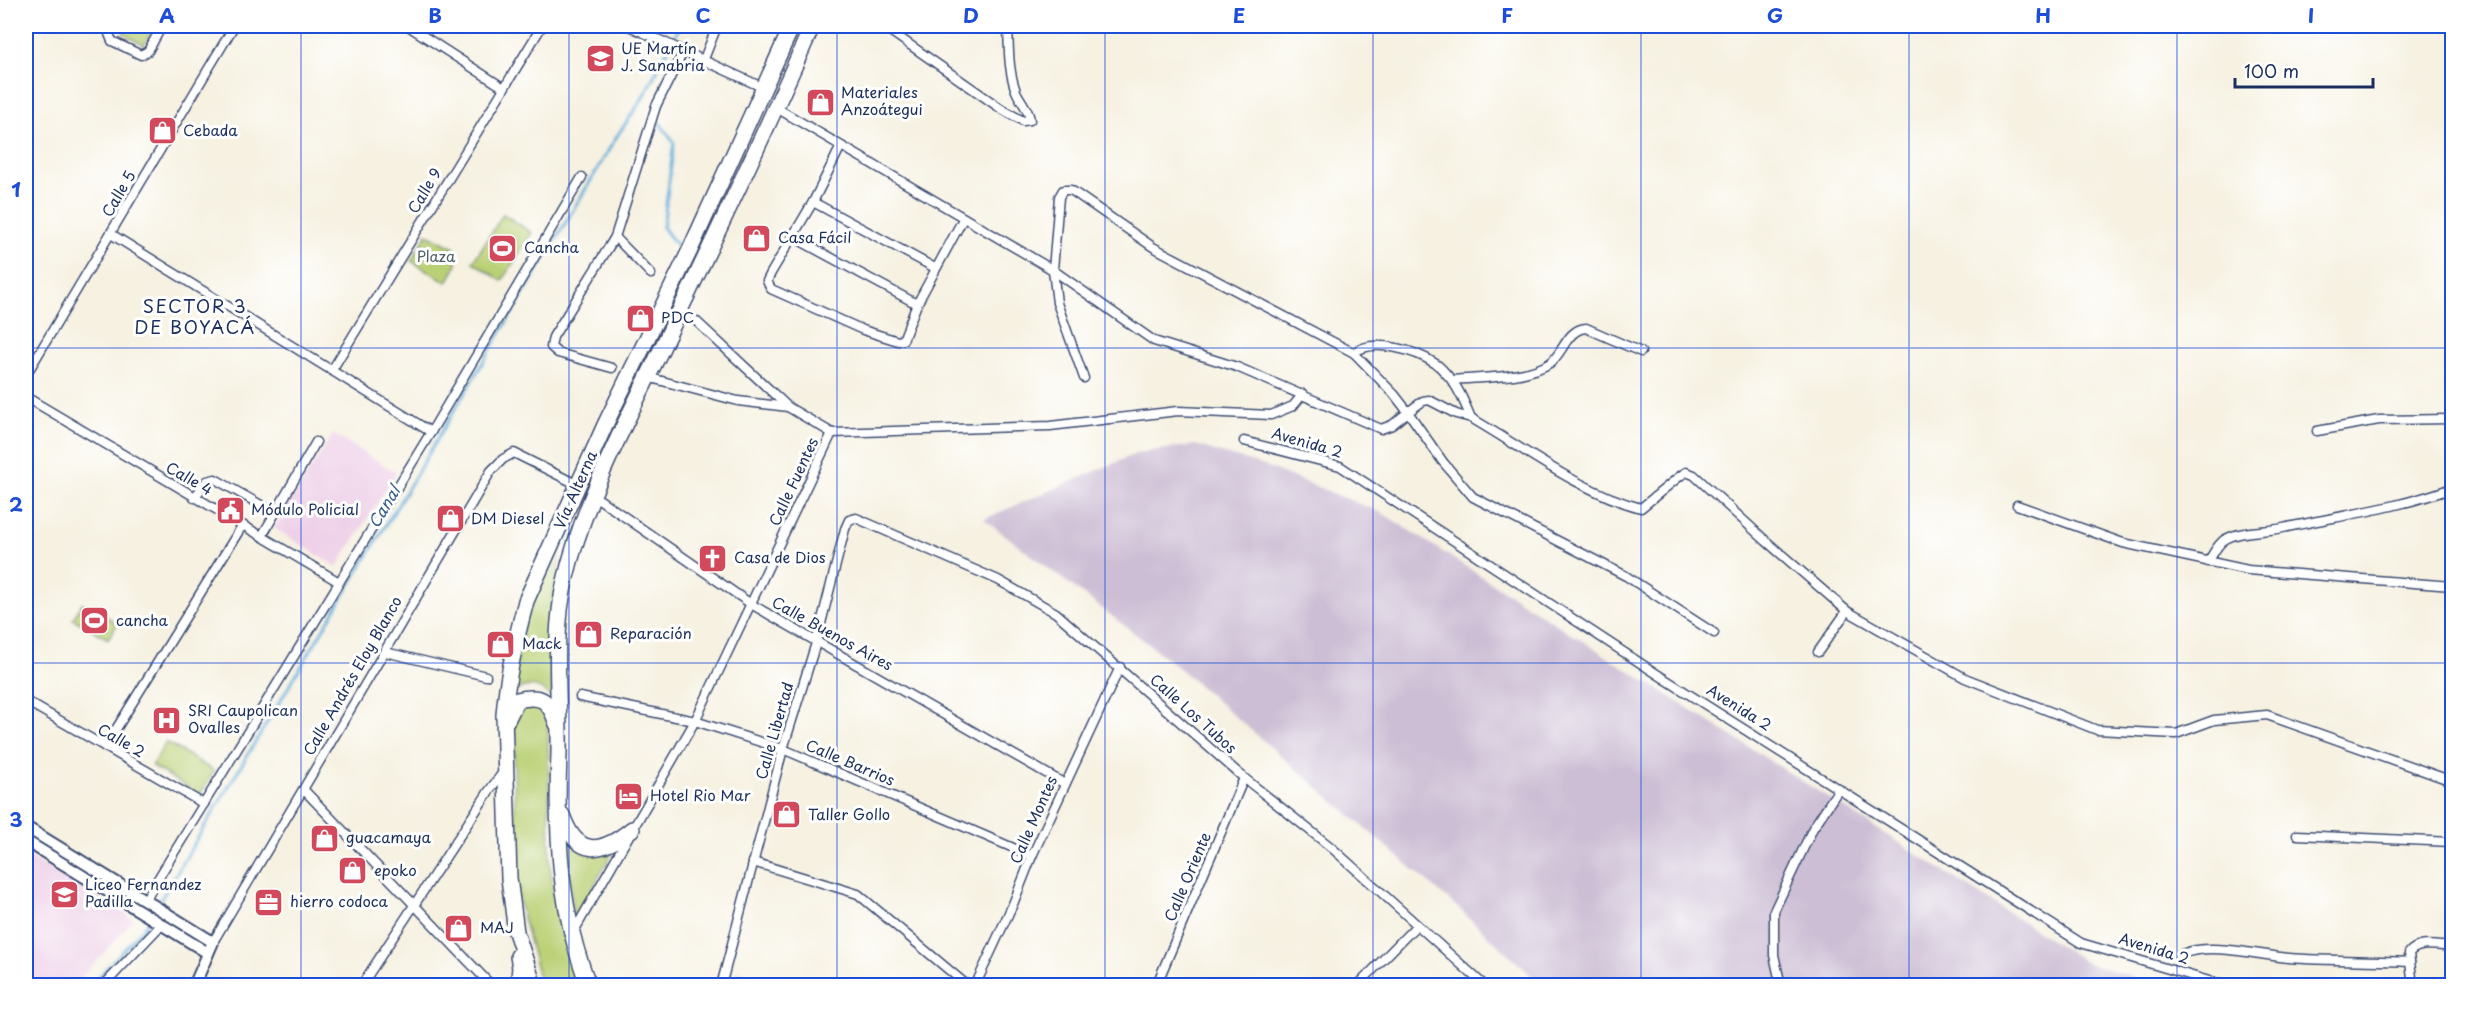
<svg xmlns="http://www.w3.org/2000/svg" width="2478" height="1011" font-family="'Playpen Sans',sans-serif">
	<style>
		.built { fill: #eed0e8 }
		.industrial { fill: #ccbed4 }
		.green { fill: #bad075; stroke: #6a806a; stroke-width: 1.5 }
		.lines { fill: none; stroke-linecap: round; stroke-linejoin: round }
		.stream { stroke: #63afdc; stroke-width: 3 }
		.minor-casing { stroke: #3c4c72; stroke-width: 11 }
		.tertiary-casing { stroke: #3c4c72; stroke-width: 14 }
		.trunk-casing { stroke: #3c4c72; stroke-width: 18 }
		.minor { stroke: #fff; stroke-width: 8 }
		.tertiary { stroke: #fff; stroke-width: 10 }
		.trunk { stroke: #fff; stroke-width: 15 }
		.grid { fill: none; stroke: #1d4ed8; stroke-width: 1.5; stroke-opacity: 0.55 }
		.labels { text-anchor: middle; stroke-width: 6; stroke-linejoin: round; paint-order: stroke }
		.poi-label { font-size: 15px; fill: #1b2f5e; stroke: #fff; text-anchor: start }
		.street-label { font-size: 15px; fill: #1b2f5e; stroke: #fff }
		.park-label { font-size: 15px; fill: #4b5f65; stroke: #fff }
		.water-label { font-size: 16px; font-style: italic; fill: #345c8a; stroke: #fff }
		.quarter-label { font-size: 18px; letter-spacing: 1.5px; fill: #1b2f5e; stroke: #fff }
		.neatline { fill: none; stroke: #1d4ed8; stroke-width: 2 }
		.grid-label { font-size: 20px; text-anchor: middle; font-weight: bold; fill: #1d4ed8 }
	</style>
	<rect width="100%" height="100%" fill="#fff"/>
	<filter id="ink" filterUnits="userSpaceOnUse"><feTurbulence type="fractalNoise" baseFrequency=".0167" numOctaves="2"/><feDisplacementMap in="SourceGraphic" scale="12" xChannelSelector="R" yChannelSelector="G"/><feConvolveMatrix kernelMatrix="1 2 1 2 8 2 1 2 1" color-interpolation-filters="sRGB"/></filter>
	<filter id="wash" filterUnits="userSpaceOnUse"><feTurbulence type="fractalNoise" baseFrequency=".008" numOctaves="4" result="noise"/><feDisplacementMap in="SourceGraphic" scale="24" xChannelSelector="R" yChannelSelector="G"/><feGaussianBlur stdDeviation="1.35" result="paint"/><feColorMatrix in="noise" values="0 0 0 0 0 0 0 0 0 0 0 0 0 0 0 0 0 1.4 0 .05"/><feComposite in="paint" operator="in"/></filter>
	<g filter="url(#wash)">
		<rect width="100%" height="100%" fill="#f6f1e1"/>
		<g class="built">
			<polygon points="333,434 396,473 337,567 274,528"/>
			<polygon points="26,855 134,919 75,985 26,985"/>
			<polygon points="737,971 780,985 732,985"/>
		</g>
		<polygon class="industrial" points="1195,445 1265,466 1382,513 2089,964 2160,985 1542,985 1457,907 1167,658 984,519 1138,453"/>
		<g class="green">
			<polygon points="127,26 155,26 144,45 123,33"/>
			<polygon points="503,214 532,233 502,281 473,262"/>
			<polygon points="427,234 456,249 457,264 447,282 411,261"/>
			<path d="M576 507 562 545 551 611 552 698C540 684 524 682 510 695L525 620Z"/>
			<polygon points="82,603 118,623 108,639 73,619"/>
			<polygon points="523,703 539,704 548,718 550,866 556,909 580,985 541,985 520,906 515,864 514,713"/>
			<polygon points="166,742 214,771 200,795 152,766"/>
			<polygon points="566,838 615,847 574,923"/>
		</g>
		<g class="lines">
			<g class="stream">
				<polyline points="659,122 674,143 663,227 677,246"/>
				<polyline points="158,904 416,475 617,136 641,101 678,30 678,26"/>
				<polyline points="90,986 142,930 149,920"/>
			</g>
		</g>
	</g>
	<g filter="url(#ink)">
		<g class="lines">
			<defs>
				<g id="minor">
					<polyline points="114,26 109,34 112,41 141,55 148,51 162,26"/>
					<polyline points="408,26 504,88"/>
					<polyline points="629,26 764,88"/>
					<path d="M883 26 1000 108 1023 121 1030 120C1029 109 1020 101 1016 91 1008 70 1009 48 1008 26"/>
					<polyline points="704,59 717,26"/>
					<polyline points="775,107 1053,270 1154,341 1237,367 1381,429 1392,425 1408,412 1394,394 1354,353 1153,247 1071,190 1063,190 1059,197 1053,270 1057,303 1084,378"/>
					<polyline points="841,146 813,202 771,273 767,281 771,289 863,330 898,341 903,340 917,304 963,219"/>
					<polyline points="813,202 935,268"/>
					<polyline points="111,234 431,432"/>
					<polyline points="615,237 651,274"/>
					<polyline points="793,237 917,304"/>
					<polyline points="696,321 788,407 832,433"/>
					<path d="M1354 353C1373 337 1417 351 1436 364 1441 367 1445 373 1449 377 1459 388 1465 404 1471 418"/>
					<polyline points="612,368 558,353 551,347 553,337 615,237 656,106 684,50"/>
					<polyline points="332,370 542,26"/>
					<polyline points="26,375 234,26"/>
					<polyline points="647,377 738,401 788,407"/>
					<path d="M1452 380C1480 377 1526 379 1550 363 1563 354 1567 329 1586 328L1641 352"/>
					<polyline points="26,397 339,582"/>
					<polyline points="2317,431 2379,420 2452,419"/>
					<polyline points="1244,441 1340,466 1657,674 2081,943 2226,986"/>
					<polyline points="593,495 751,604 1065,784"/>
					<polyline points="194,498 207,481 215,479 275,513"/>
					<polyline points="2017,505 2123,543 2248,570 2452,586"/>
					<polyline points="262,536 316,442"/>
					<path d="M2208 562C2213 554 2217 545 2224 540 2240 530 2265 532 2283 528 2338 516 2400 508 2452 488"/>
					<path d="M1714 633 1626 576 1473 497 1443 462 1408 412 1423 401 1429 400 1456 414 1471 418C1525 449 1580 492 1641 508L1680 476 1686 472 1694 475 1766 541 1847 611 1965 678 2097 730 2176 734 2214 720 2267 715 2452 781"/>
					<polyline points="385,652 486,676"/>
					<polyline points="1818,652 1847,611"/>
					<polyline points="580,697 695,721 783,749 1032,856"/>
					<polyline points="26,701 204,804"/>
					<polyline points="105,747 242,526"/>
					<polyline points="304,790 492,986"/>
					<polyline points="2297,835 2452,842"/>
					<polyline points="753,862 858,894 968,986"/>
					<polyline points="145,900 431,432 582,177"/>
					<polyline points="573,933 695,721 832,433 1050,426 1178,411 1271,415 1293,406 1303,394"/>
					<polyline points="213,942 491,471 503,459 514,453 578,485"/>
					<path d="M2182 954C2211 942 2257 955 2289 958 2329 961 2370 960 2410 962"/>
					<polyline points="103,986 162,924"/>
					<polyline points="361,986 489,791 504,771"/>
					<polyline points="721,986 783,749 816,643 845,529 849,520 856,518 998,580 1056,613 1244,778 1332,848 1485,986"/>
					<polyline points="975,986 1013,904 1032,856 1120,667"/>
					<polyline points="1156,986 1244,778"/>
					<polyline points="1357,986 1417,925"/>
					<polyline points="1781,986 1774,955 1774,911 1813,828 1839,789"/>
					<path d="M2413 986 2409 953C2418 941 2439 946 2452 947"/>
				</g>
				<g id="tertiary">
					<polyline points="26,827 213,942 194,986"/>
					<polyline points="26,841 208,953"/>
				</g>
				<g id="trunk">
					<path d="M507 720 517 700C542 694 549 700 557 724"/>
					<path d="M562 815C577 858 601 854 632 829"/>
					<polyline points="518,956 520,968 518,986"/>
					<path d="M534 986 516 932 509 878 504 715C507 676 516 639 526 601L605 425 690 250 792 26"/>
					<path d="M589 986C559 912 556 833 559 754 560 697 552 637 565 581 584 500 625 424 661 350 712 243 765 135 812 26"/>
				</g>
			</defs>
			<use href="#minor" class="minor-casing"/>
			<use href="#tertiary" class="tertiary-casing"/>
			<use href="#trunk" class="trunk-casing"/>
			<use href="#minor" class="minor"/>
			<use href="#tertiary" class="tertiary"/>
			<use href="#trunk" class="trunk"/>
		</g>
	</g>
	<path class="grid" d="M301 26V986M569 26V986M837 26V986M1105 26V986M1373 26V986M1641 26V986M1909 26V986M2177 26V986M26 348H2452M26 663H2452"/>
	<defs>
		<symbol id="school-square" viewBox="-11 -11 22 22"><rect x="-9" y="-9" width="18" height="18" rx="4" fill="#d1495b" stroke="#fff"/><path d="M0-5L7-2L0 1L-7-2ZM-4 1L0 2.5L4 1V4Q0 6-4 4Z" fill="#fff"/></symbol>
		<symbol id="shop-square" viewBox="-11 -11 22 22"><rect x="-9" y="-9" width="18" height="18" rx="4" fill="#d1495b" stroke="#fff"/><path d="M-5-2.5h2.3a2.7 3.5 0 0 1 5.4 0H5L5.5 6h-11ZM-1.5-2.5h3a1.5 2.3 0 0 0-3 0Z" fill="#fff"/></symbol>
		<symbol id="stadium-square" viewBox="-11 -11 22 22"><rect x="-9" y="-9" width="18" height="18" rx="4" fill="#d1495b" stroke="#fff"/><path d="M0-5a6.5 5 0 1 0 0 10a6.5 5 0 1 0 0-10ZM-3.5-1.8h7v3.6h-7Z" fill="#fff"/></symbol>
		<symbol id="civic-square" viewBox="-11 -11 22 22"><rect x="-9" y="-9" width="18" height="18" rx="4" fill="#d1495b" stroke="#fff"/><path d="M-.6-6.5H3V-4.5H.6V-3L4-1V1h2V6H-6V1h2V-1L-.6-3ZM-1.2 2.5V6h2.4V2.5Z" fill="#fff"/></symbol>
		<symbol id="church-square" viewBox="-11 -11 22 22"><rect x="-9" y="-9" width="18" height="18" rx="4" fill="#d1495b" stroke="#fff"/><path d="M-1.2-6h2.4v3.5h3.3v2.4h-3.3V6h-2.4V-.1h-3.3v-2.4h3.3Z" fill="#fff"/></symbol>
		<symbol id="hospital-square" viewBox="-11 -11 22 22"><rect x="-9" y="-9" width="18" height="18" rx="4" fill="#d1495b" stroke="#fff"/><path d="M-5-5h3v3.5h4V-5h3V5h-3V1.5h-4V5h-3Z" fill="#fff"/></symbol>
		<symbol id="hotel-square" viewBox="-11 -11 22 22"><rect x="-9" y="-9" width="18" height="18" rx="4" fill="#d1495b" stroke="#fff"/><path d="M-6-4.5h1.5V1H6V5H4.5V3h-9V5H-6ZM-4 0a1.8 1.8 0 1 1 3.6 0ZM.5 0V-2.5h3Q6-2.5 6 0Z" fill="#fff"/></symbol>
		<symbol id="office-square" viewBox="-11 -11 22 22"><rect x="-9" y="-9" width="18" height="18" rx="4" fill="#d1495b" stroke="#fff"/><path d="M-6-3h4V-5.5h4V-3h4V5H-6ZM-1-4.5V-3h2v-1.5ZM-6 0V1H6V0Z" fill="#fff"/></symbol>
	</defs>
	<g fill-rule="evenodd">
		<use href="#school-square" x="584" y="42" width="33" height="33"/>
		<use href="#shop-square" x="804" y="86" width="33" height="33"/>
		<use href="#shop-square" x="146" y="114" width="33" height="33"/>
		<use href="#shop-square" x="740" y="222" width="33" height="33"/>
		<use href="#stadium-square" x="486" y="232" width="33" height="33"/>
		<use href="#shop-square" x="624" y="302" width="33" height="33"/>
		<use href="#civic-square" x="214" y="494" width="33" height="33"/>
		<use href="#shop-square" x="434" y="502" width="33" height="33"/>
		<use href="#church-square" x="696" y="542" width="33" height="33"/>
		<use href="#stadium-square" x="78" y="604" width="33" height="33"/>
		<use href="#shop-square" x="572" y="618" width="33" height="33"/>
		<use href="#shop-square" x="484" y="628" width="33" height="33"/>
		<use href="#hospital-square" x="150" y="704" width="33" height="33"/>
		<use href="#hotel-square" x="612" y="780" width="33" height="33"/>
		<use href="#shop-square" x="770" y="798" width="33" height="33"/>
		<use href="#shop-square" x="308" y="822" width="33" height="33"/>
		<use href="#shop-square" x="336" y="854" width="33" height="33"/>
		<use href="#school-square" x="48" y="878" width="33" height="33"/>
		<use href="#office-square" x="252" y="886" width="33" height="33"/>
		<use href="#shop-square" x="442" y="912" width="33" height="33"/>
	</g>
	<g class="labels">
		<g class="poi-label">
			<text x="621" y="54">UE Martín<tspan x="621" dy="17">J. Sanabria</tspan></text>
			<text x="841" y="98">Materiales<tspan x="841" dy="17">Anzoátegui</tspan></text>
			<text x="183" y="136">Cebada</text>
			<text x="778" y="243">Casa Fácil</text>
			<text x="524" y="253">Cancha</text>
			<text x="661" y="323">PDC</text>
			<text x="251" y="515">Módulo Policial</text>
			<text x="471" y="524">DM Diesel</text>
			<text x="734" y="563">Casa de Dios</text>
			<text x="116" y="626">cancha</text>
			<text x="610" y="639">Reparación</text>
			<text x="522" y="649">Mack</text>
			<text x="188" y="716">SRI Caupolican<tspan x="188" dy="17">Ovalles</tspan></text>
			<text x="650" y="801">Hotel Rio Mar</text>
			<text x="808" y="820">Taller Gollo</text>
			<text x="346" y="843">guacamaya</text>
			<text x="374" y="876">epoko</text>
			<text x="85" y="890">Liceo Fernandez<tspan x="85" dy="17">Padilla</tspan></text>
			<text x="290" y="907">hierro codoca</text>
			<text x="480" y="933">MAJ</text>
		</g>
		<g class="street-label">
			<text transform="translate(425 191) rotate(-59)" y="5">Calle 9</text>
			<text transform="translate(119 194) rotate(-60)" y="5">Calle 5</text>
			<text transform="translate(1307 443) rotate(16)" y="5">Avenida 2</text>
			<text transform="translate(189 479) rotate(30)" y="5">Calle 4</text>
			<text transform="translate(794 482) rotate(-65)" y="5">Calle Fuentes</text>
			<text transform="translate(576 490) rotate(-66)" y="5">Vía Alterna</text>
			<text transform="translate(832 634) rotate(29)" y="5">Calle Buenos Aires</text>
			<text transform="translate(353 676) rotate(-60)" y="5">Calle Andrés Eloy Blanco</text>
			<text transform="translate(1739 708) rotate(32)" y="5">Avenida 2</text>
			<text transform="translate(1193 714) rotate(42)" y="5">Calle Los Tubos</text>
			<text transform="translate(775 731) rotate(-74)" y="5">Calle Libertad</text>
			<text transform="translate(121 741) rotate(30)" y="5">Calle 2</text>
			<text transform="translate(850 763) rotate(23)" y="5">Calle Barrios</text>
			<text transform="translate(1034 820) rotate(-66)" y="5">Calle Montes</text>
			<text transform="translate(1188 877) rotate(-67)" y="5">Calle Oriente</text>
			<text transform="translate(2154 949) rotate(17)" y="5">Avenida 2</text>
		</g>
		<g class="park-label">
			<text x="436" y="262">Plaza</text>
		</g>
		<g class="water-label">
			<text transform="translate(384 507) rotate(-59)" y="6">Canal</text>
		</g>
		<g class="quarter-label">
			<text x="195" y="313">SECTOR 3<tspan x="195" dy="21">DE BOYACÁ</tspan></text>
		</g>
	</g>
	<rect width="2478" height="1011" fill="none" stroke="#fff" stroke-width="66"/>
	<path d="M2235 78v9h138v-9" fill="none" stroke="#1b2f5e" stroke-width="3"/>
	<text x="2244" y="78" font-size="18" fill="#1b2f5e" stroke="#ffffff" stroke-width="4.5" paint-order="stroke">100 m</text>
	<rect x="33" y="33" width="2412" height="945" class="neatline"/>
	<g class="grid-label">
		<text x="167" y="23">A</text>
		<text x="435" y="23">B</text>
		<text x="703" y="23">C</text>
		<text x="971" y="23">D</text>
		<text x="1239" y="23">E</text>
		<text x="1507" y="23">F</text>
		<text x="1775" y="23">G</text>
		<text x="2043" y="23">H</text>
		<text x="2311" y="23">I</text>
		<text x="16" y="197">1</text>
		<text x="16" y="512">2</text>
		<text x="16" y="827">3</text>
	</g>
</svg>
